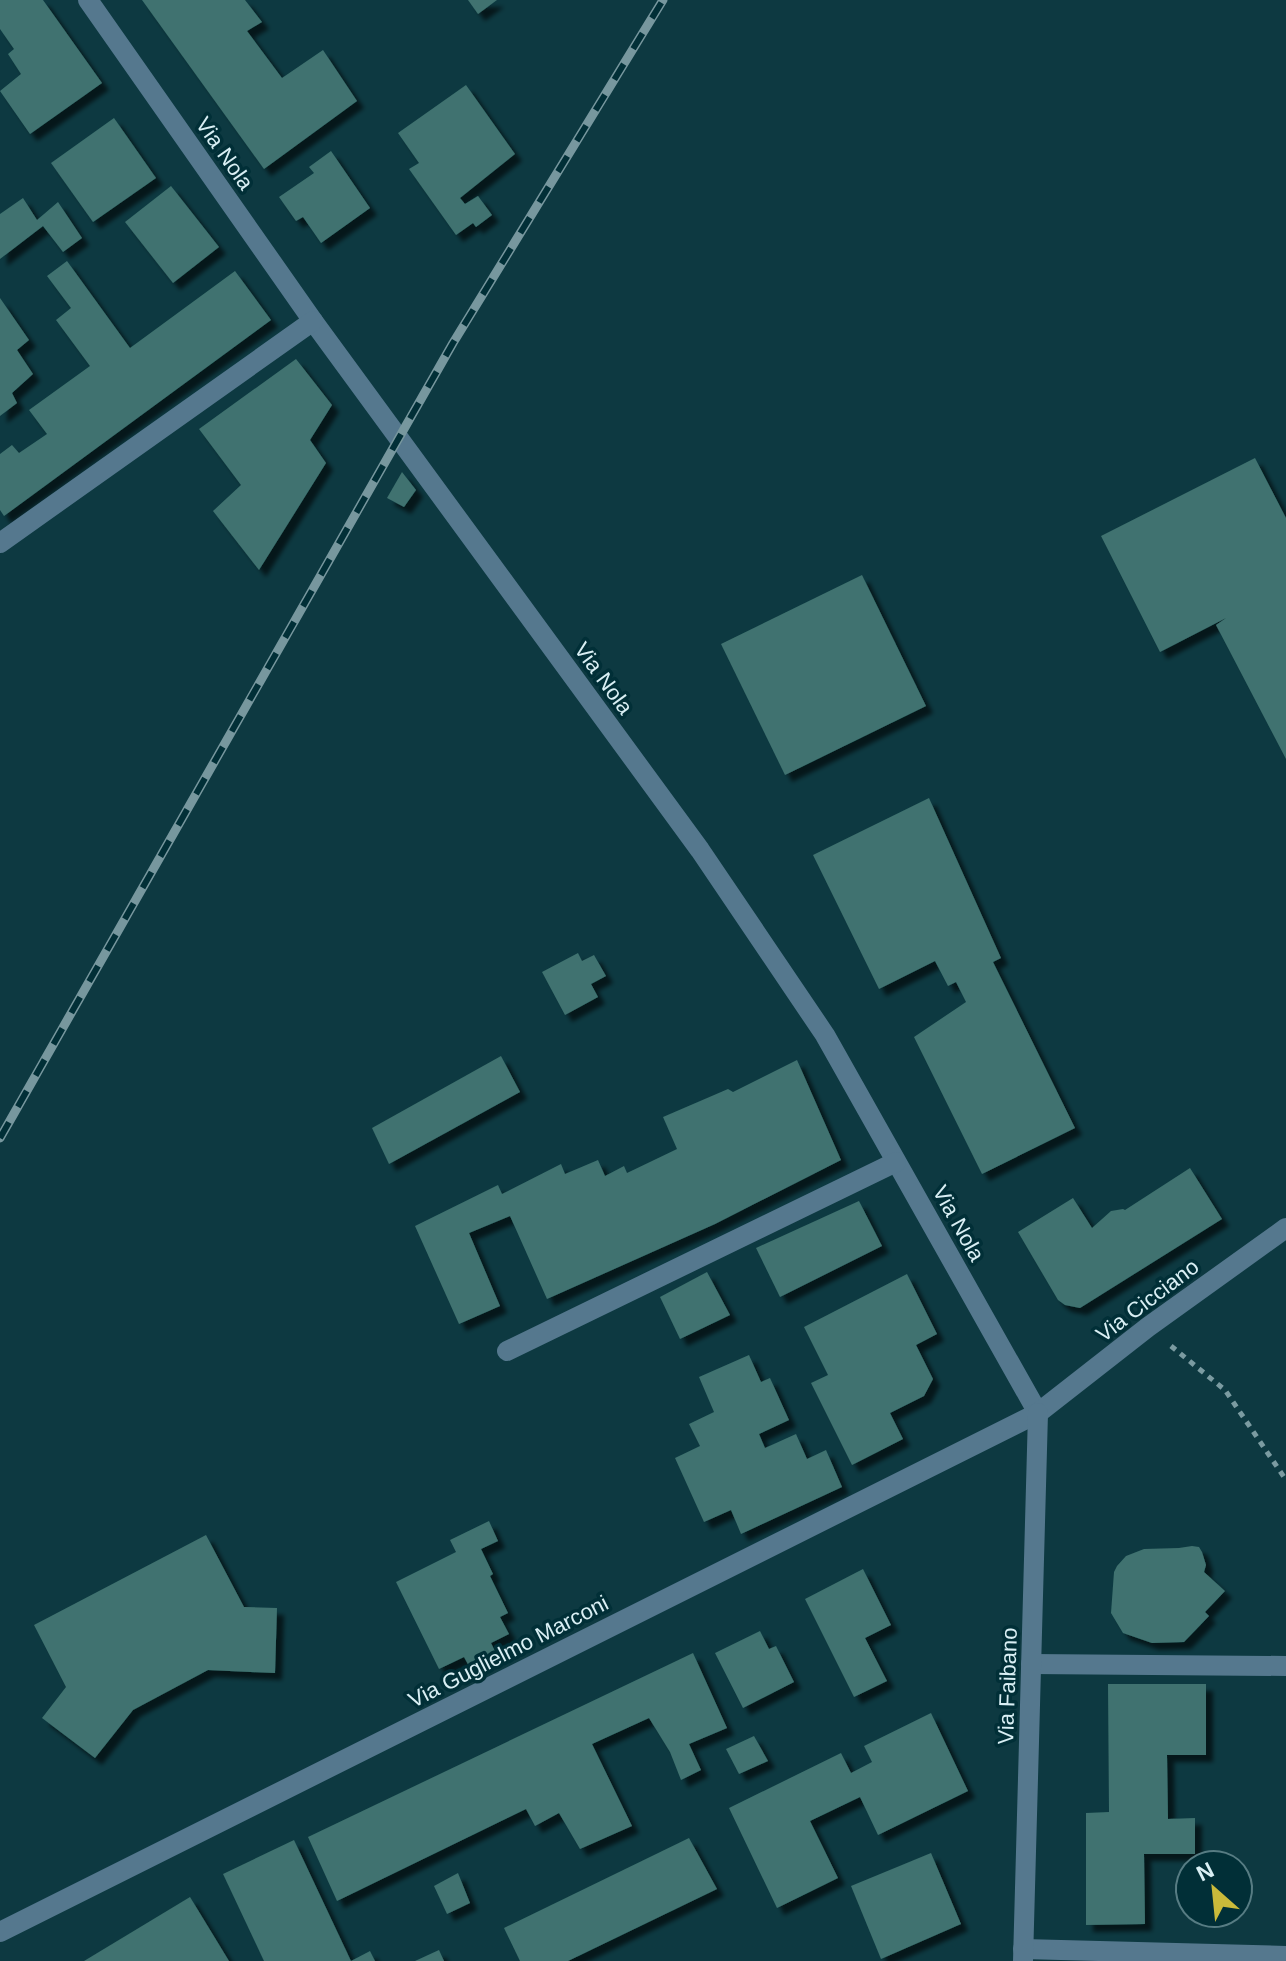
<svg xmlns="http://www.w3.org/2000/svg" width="1286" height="1961" font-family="Arial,sans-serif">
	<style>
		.building { fill: #3f726f; filter: url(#shadow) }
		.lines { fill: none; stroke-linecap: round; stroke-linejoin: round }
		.path { stroke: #7b9ba1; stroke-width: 5; stroke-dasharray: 6 6; stroke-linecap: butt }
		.minor { stroke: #55788e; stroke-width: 20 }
		.rail-casing { stroke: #77979e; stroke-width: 9 }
		.rail { stroke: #012f37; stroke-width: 6; stroke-dasharray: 18; stroke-linecap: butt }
		.labels { text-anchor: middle; stroke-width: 7; stroke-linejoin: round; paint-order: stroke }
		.street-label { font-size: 22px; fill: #d9eff4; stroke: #012f37 }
	</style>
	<defs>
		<filter id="shadow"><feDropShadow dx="7" dy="7" stdDeviation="2" flood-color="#0009"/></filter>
	</defs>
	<rect width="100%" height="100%" fill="#0d3941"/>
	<g class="building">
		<polygon points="0,0 43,0 102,83 30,134 0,91 21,74 8,54 14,49 0,29"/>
		<polygon points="142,0 245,0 262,22 247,31 282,78 323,50 357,101 264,169"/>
		<polygon points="468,0 497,0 478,14"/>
		<polygon points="466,85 515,154 460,198 465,204 478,196 492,215 476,227 473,223 456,235 409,169 419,163 398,133"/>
		<polygon points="114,118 156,178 93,222 51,163"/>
		<polygon points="331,151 370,208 321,243 303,217 296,221 279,197 314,173 309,167"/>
		<polygon points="171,186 219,247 173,283 125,222"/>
		<polygon points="23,198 37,220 58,202 82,238 63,252 43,226 0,259 0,214"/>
		<polygon points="67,261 130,348 235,271 271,320 4,516 0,510 0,454 12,445 19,453 47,434 29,410 90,366 56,320 71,308 47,276"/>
		<polygon points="0,298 29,340 17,350 33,374 12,393 17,403 0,416"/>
		<polygon points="296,359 332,405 310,440 326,463 259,570 213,511 241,485 199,429"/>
		<polygon points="1255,458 1286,518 1286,759 1216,625 1226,618 1160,652 1101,536"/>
		<polygon points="402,472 416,490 404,507 387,498"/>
		<polygon points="862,575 926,706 785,775 721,644"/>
		<polygon points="929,798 1001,958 993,962 1075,1128 982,1174 914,1037 966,1002 956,982 948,986 935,961 879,989 813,855"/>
		<polygon points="578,953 582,961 594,955 606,976 591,984 598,997 565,1015 542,972"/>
		<polygon points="501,1056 520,1092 389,1164 372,1128"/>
		<polygon points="797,1060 841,1160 715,1224 547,1299 510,1216 469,1233 500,1306 459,1324 415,1226 498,1185 502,1194 561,1164 565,1174 598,1160 605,1176 624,1166 627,1173 677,1149 663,1117 728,1089 733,1092"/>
		<polygon points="1190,1168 1222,1219 1080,1308 1065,1305 1058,1300 1018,1232 1073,1198 1092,1228 1111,1211 1123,1209 1125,1210"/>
		<polygon points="859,1201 882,1246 780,1297 756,1248"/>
		<polygon points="707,1272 730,1315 680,1339 660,1297"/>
		<polygon points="907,1274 937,1334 916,1345 933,1379 924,1396 890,1413 903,1439 852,1465 811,1383 828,1375 804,1327"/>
		<polygon points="749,1355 761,1382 770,1378 789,1420 759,1434 765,1448 796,1434 807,1459 826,1450 842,1487 741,1534 731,1510 704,1522 675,1458 700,1446 689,1424 714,1412 699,1377"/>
		<polygon points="489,1521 498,1541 481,1549 493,1574 490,1576 508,1613 500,1617 509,1634 491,1643 497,1655 470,1668 464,1657 439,1669 396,1582 456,1552 450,1540"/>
		<polygon points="206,1535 244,1607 277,1608 275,1673 208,1670 133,1710 95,1758 42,1718 66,1687 34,1625"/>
		<polygon points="1192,1546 1199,1547 1202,1552 1206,1565 1204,1572 1225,1591 1205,1612 1209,1616 1184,1642 1152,1643 1123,1633 1111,1613 1114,1572 1117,1566 1126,1556 1144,1549 1179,1548"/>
		<polygon points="863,1569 891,1625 865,1638 887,1681 854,1697 805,1599"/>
		<polygon points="760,1631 769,1649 776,1646 794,1682 743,1708 715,1653"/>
		<polygon points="693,1653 727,1728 689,1744 701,1770 681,1780 670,1752 649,1718 592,1744 632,1826 580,1849 559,1813 535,1826 526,1809 337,1901 308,1837"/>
		<polygon points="1108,1684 1206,1684 1206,1755 1167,1755 1168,1819 1195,1818 1195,1854 1144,1854 1145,1924 1086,1925 1086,1813 1109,1812"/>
		<polygon points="931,1713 968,1791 878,1835 860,1797 810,1821 838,1878 777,1908 729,1808 841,1753 851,1773 872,1762 864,1746"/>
		<polygon points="754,1736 768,1761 739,1774 726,1749"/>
		<polygon points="689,1838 717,1889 568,1961 520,1961 504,1928"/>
		<polygon points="294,1840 351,1961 264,1961 223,1874"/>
		<polygon points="931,1853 961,1924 881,1959 851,1886"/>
		<polygon points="458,1873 470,1903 447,1914 434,1886"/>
		<polygon points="190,1897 229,1961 84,1961"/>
		<polygon points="439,1950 444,1961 415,1961"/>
		<polygon points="370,1951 375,1961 351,1961"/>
	</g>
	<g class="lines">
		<polyline class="path" points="1171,1346 1225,1390 1286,1480"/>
		<g class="minor">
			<polyline points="88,0 313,321 700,850 825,1035 1038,1413"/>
			<polyline points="0,543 313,321"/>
			<polyline points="507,1351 896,1162"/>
			<polyline points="1031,1664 1286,1666"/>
			<polyline points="0,1932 1038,1413 1148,1327 1286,1228"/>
			<polyline points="1023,1949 1286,1956"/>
			<polyline points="1023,1961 1038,1413"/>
		</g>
		<defs>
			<polyline id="rail" points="0,1138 453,343 663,0"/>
		</defs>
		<use href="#rail" class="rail-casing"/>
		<use href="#rail" class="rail"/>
	</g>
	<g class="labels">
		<g class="street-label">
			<text transform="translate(225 153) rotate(55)" y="8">Via Nola</text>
			<text transform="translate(604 678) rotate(54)" y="8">Via Nola</text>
			<text transform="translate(959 1223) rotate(61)" y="8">Via Nola</text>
			<text transform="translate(1147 1300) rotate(-37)" y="8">Via Cicciano</text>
			<text transform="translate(508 1651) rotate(-27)" y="8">Via Guglielmo Marconi</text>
			<text transform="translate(1007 1686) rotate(-88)" y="8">Via Faibano</text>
		</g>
	</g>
	<g transform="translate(1214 1889) rotate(333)"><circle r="38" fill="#012f37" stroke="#577c83" stroke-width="2"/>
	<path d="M0-6L14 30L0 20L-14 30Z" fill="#caba3a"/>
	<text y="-12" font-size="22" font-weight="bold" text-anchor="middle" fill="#d9eff4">N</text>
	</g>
</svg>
